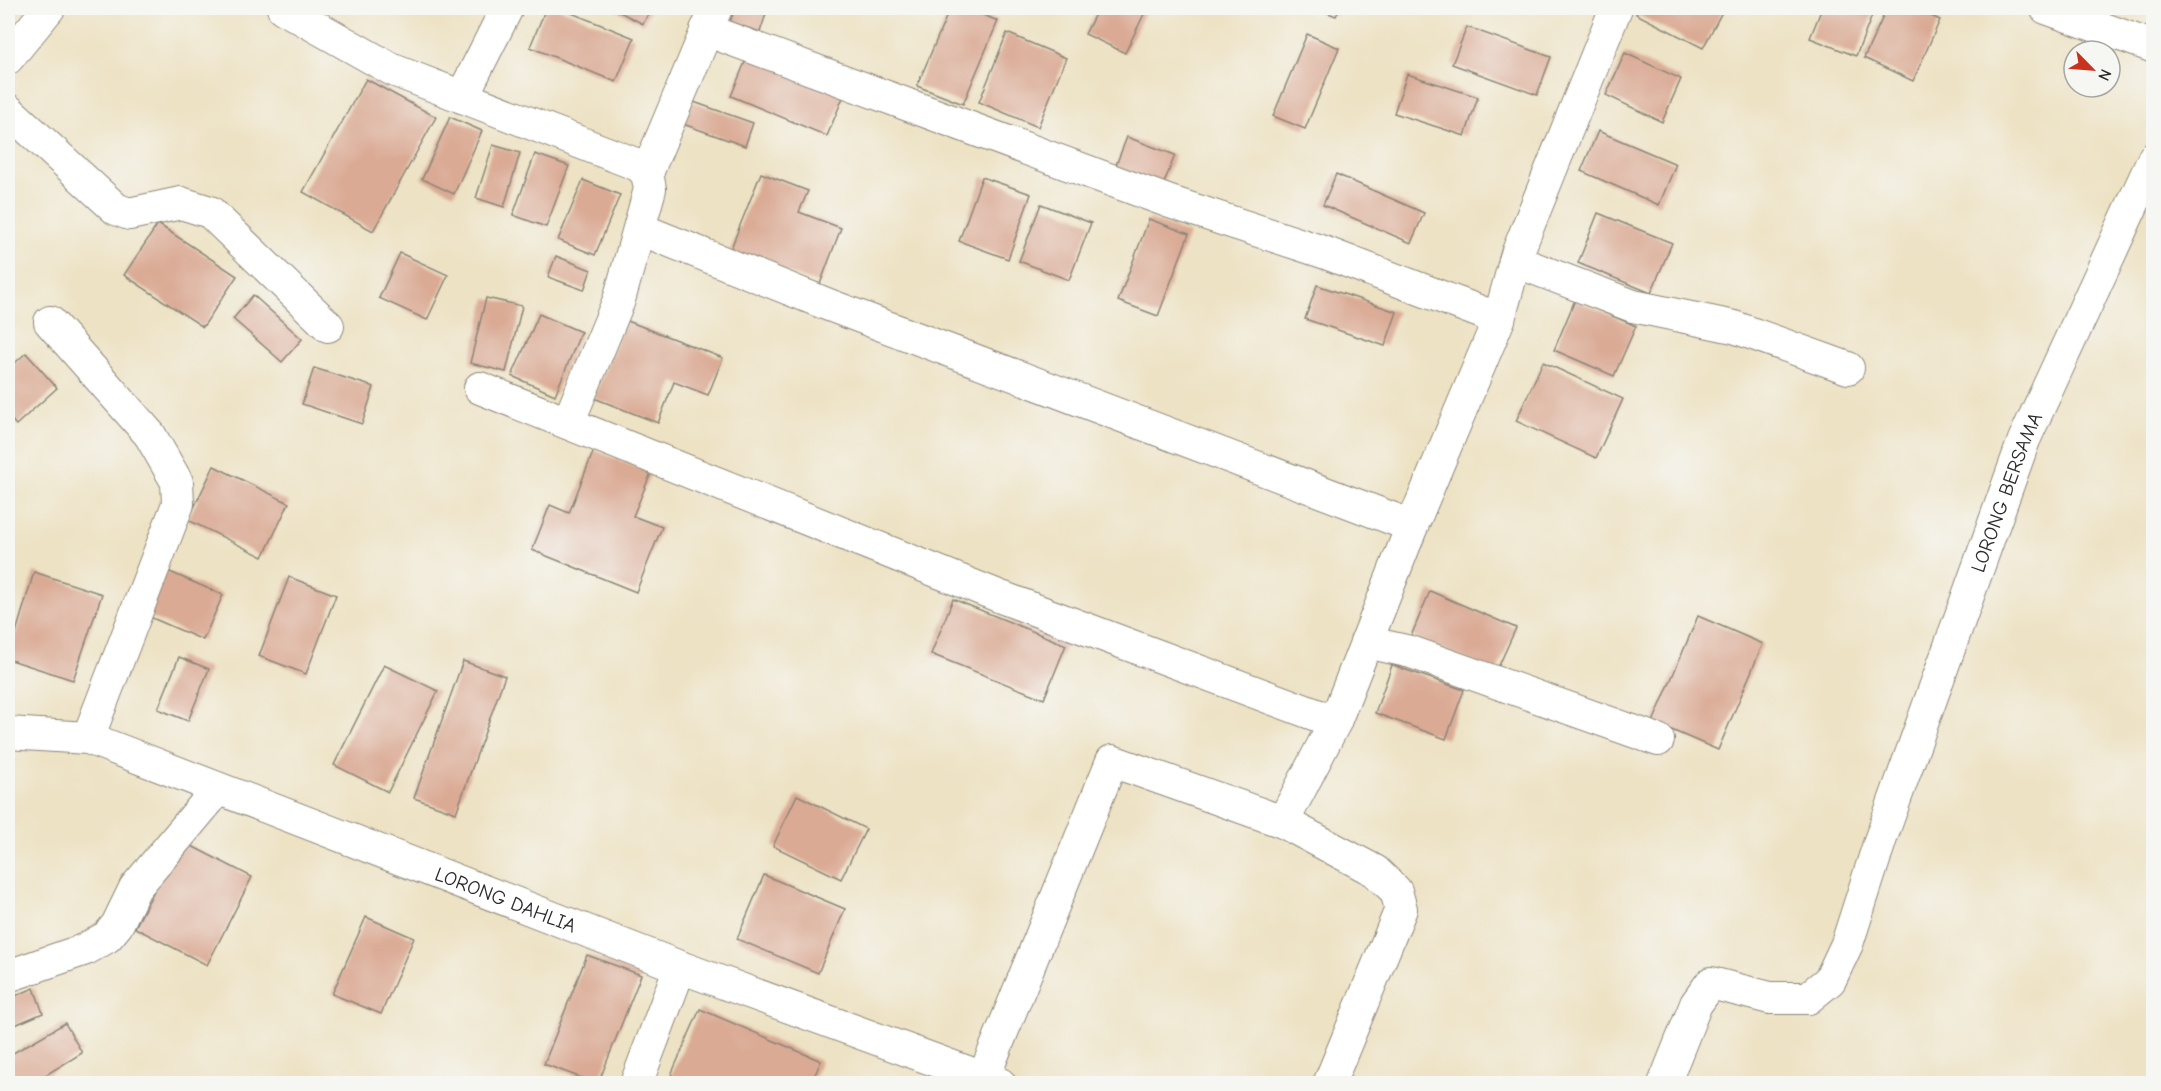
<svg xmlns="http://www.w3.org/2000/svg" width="2161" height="1091" font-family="'Comic Neue',sans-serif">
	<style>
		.building { fill: #daaa94 }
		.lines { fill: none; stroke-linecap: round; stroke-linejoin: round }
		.street-casing { stroke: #8c8678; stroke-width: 34 }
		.street { stroke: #fff; stroke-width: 32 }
		.labels { text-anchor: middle; stroke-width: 6; stroke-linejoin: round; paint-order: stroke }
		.street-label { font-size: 20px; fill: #2b2b2b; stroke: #f6f6f2 }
	</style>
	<rect width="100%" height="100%" fill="#f6f6f2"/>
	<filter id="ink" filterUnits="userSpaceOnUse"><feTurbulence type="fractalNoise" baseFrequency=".0167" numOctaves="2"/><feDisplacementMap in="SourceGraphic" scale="12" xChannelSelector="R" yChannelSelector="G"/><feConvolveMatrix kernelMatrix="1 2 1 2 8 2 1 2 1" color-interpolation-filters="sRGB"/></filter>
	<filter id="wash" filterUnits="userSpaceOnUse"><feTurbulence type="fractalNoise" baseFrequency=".008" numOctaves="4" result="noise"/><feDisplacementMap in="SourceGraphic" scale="24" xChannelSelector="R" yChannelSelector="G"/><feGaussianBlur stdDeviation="1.35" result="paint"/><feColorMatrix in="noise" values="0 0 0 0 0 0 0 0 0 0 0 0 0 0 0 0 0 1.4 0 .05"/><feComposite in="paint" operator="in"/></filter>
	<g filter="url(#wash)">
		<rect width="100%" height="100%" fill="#ede2c4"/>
		<g id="blocks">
			<g class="building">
				<polygon points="546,8 559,8 634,38 616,82 530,47"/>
				<polygon points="612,8 651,8 643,24"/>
				<polygon points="735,8 768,8 760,32 730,22"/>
				<polygon points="950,8 966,8 998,21 963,104 917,86"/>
				<polygon points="1098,8 1147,8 1125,53 1085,34"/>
				<polygon points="1315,8 1340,8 1336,16"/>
				<polygon points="1639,8 1724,8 1703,48 1636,14"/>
				<polygon points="1822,8 1875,8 1856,56 1810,38"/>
				<polygon points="1887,8 1913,8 1940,20 1913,81 1864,58"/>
				<polygon points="1467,27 1551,57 1537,95 1452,64"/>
				<polygon points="1007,33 1066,58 1038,127 979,102"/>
				<polygon points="1307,34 1339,48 1305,129 1273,116"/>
				<polygon points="1625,53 1681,79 1662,122 1606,95"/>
				<polygon points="748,55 844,95 827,136 731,96"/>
				<polygon points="1407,74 1478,97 1465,136 1394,113"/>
				<polygon points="366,79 436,117 373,231 303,192"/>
				<polygon points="691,101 753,123 745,146 683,124"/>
				<polygon points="450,117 482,131 454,194 422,179"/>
				<polygon points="1598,131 1676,164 1659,205 1581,171"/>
				<polygon points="1127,137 1175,155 1162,188 1114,170"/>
				<polygon points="493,145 520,153 504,207 476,198"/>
				<polygon points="535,154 569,166 546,227 513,215"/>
				<polygon points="761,173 808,191 799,212 841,228 820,284 729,253"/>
				<polygon points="1336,174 1424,213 1411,243 1323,205"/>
				<polygon points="982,177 1031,194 1008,259 959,241"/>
				<polygon points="583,180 620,195 595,255 558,240"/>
				<polygon points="1041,204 1091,223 1069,280 1019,261"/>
				<polygon points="1598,213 1672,243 1651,293 1578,263"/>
				<polygon points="1149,219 1189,234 1158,316 1118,301"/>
				<polygon points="158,224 237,276 203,327 124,275"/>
				<polygon points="400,253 448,275 427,320 379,298"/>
				<polygon points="556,256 591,270 584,290 548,277"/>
				<polygon points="1317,285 1397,312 1385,346 1305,319"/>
				<polygon points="253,295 302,339 282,362 233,319"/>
				<polygon points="486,298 522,306 506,372 470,363"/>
				<polygon points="1575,300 1636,326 1614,376 1554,350"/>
				<polygon points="539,314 581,332 555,395 512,376"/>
				<polygon points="625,320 723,358 708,395 674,382 658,423 594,398"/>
				<polygon points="26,353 57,388 16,425 8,416 8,369"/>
				<polygon points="1543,362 1623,399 1596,458 1516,421"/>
				<polygon points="314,368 374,387 362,424 302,404"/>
				<polygon points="594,450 651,473 633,516 662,527 636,592 532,550 550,505 569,513"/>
				<polygon points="214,466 289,503 263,557 188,520"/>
				<polygon points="163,569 223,595 203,640 143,614"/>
				<polygon points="34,572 102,594 73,680 8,659"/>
				<polygon points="289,577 336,595 306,674 259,656"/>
				<polygon points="1430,591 1516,628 1496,672 1411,636"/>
				<polygon points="953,599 1066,645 1044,699 931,654"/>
				<polygon points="1698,616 1763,644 1718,750 1653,722"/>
				<polygon points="179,657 209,669 188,721 158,709"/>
				<polygon points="463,661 505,676 456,813 414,798"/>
				<polygon points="384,665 438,691 388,792 334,765"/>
				<polygon points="1392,665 1464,690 1446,739 1375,713"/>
				<polygon points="797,795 866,829 841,879 773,846"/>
				<polygon points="180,840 252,877 207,965 135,928"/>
				<polygon points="764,875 845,909 818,973 737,939"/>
				<polygon points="366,917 414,938 381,1014 332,994"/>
				<polygon points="587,955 641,975 598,1084 544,1064"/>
				<polygon points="34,988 43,1013 8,1028 8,999"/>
				<polygon points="700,1009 821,1061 811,1084 691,1084 671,1075"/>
				<polygon points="65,1023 82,1053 31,1084 8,1084 8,1056"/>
			</g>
		</g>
	</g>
	<g filter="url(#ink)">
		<use href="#blocks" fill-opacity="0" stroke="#8c8678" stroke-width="1.5"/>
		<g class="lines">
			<defs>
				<g id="street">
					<polyline points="283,8 393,70 638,165 647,173 650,189 619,300 568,423"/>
					<polyline points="2046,8 2154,47"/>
					<polyline points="706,30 1170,202 1326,253 1499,319"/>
					<polyline points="8,58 49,8"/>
					<polyline points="462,97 507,8"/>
					<polyline points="8,110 116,209 129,214 181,203 210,212 328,326"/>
					<polyline points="647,173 716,8"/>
					<polyline points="640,229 829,305 1412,526"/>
					<polyline points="1515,261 1633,306 1734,327 1848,368"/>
					<polyline points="50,322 150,435 177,482 178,504 88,738"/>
					<polyline points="480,388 1001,597 1335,722"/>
					<polyline points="1366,642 1411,652 1658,740"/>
					<path id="s1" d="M8 733 88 738 680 967 1000 1084"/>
					<polyline points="1283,822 1335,722 1412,526 1499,319 1517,254 1616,8"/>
					<polyline points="8,976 86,949 107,937 117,925 135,888 218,789"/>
					<polyline points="636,1084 680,967"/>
					<polyline points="981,1084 1112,761 1283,822 1375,871 1396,891 1401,909 1329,1084"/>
					<path id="s2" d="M1664 1084 1696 1004 1711 983 1770 998H1808L1830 980 1847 944 1881 838 2024 440 2154 158"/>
				</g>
			</defs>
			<use href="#street" class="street-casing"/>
			<use href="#street" class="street"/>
		</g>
	</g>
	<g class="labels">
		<g class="street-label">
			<text dy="7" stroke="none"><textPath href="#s2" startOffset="758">LORONG BERSAMA</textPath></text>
			<text dy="7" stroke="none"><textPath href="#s1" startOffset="528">LORONG DAHLIA</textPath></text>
		</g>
	</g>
	<rect width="2161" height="1091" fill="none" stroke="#f6f6f2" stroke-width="30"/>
	<g transform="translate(2092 69) rotate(115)"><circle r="28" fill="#f6f6f2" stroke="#a5a5a2" stroke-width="1.5"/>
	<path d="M0-4.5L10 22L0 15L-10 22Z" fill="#c8321e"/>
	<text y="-9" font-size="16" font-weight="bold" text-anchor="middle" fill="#2b2b2b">N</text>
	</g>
</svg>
